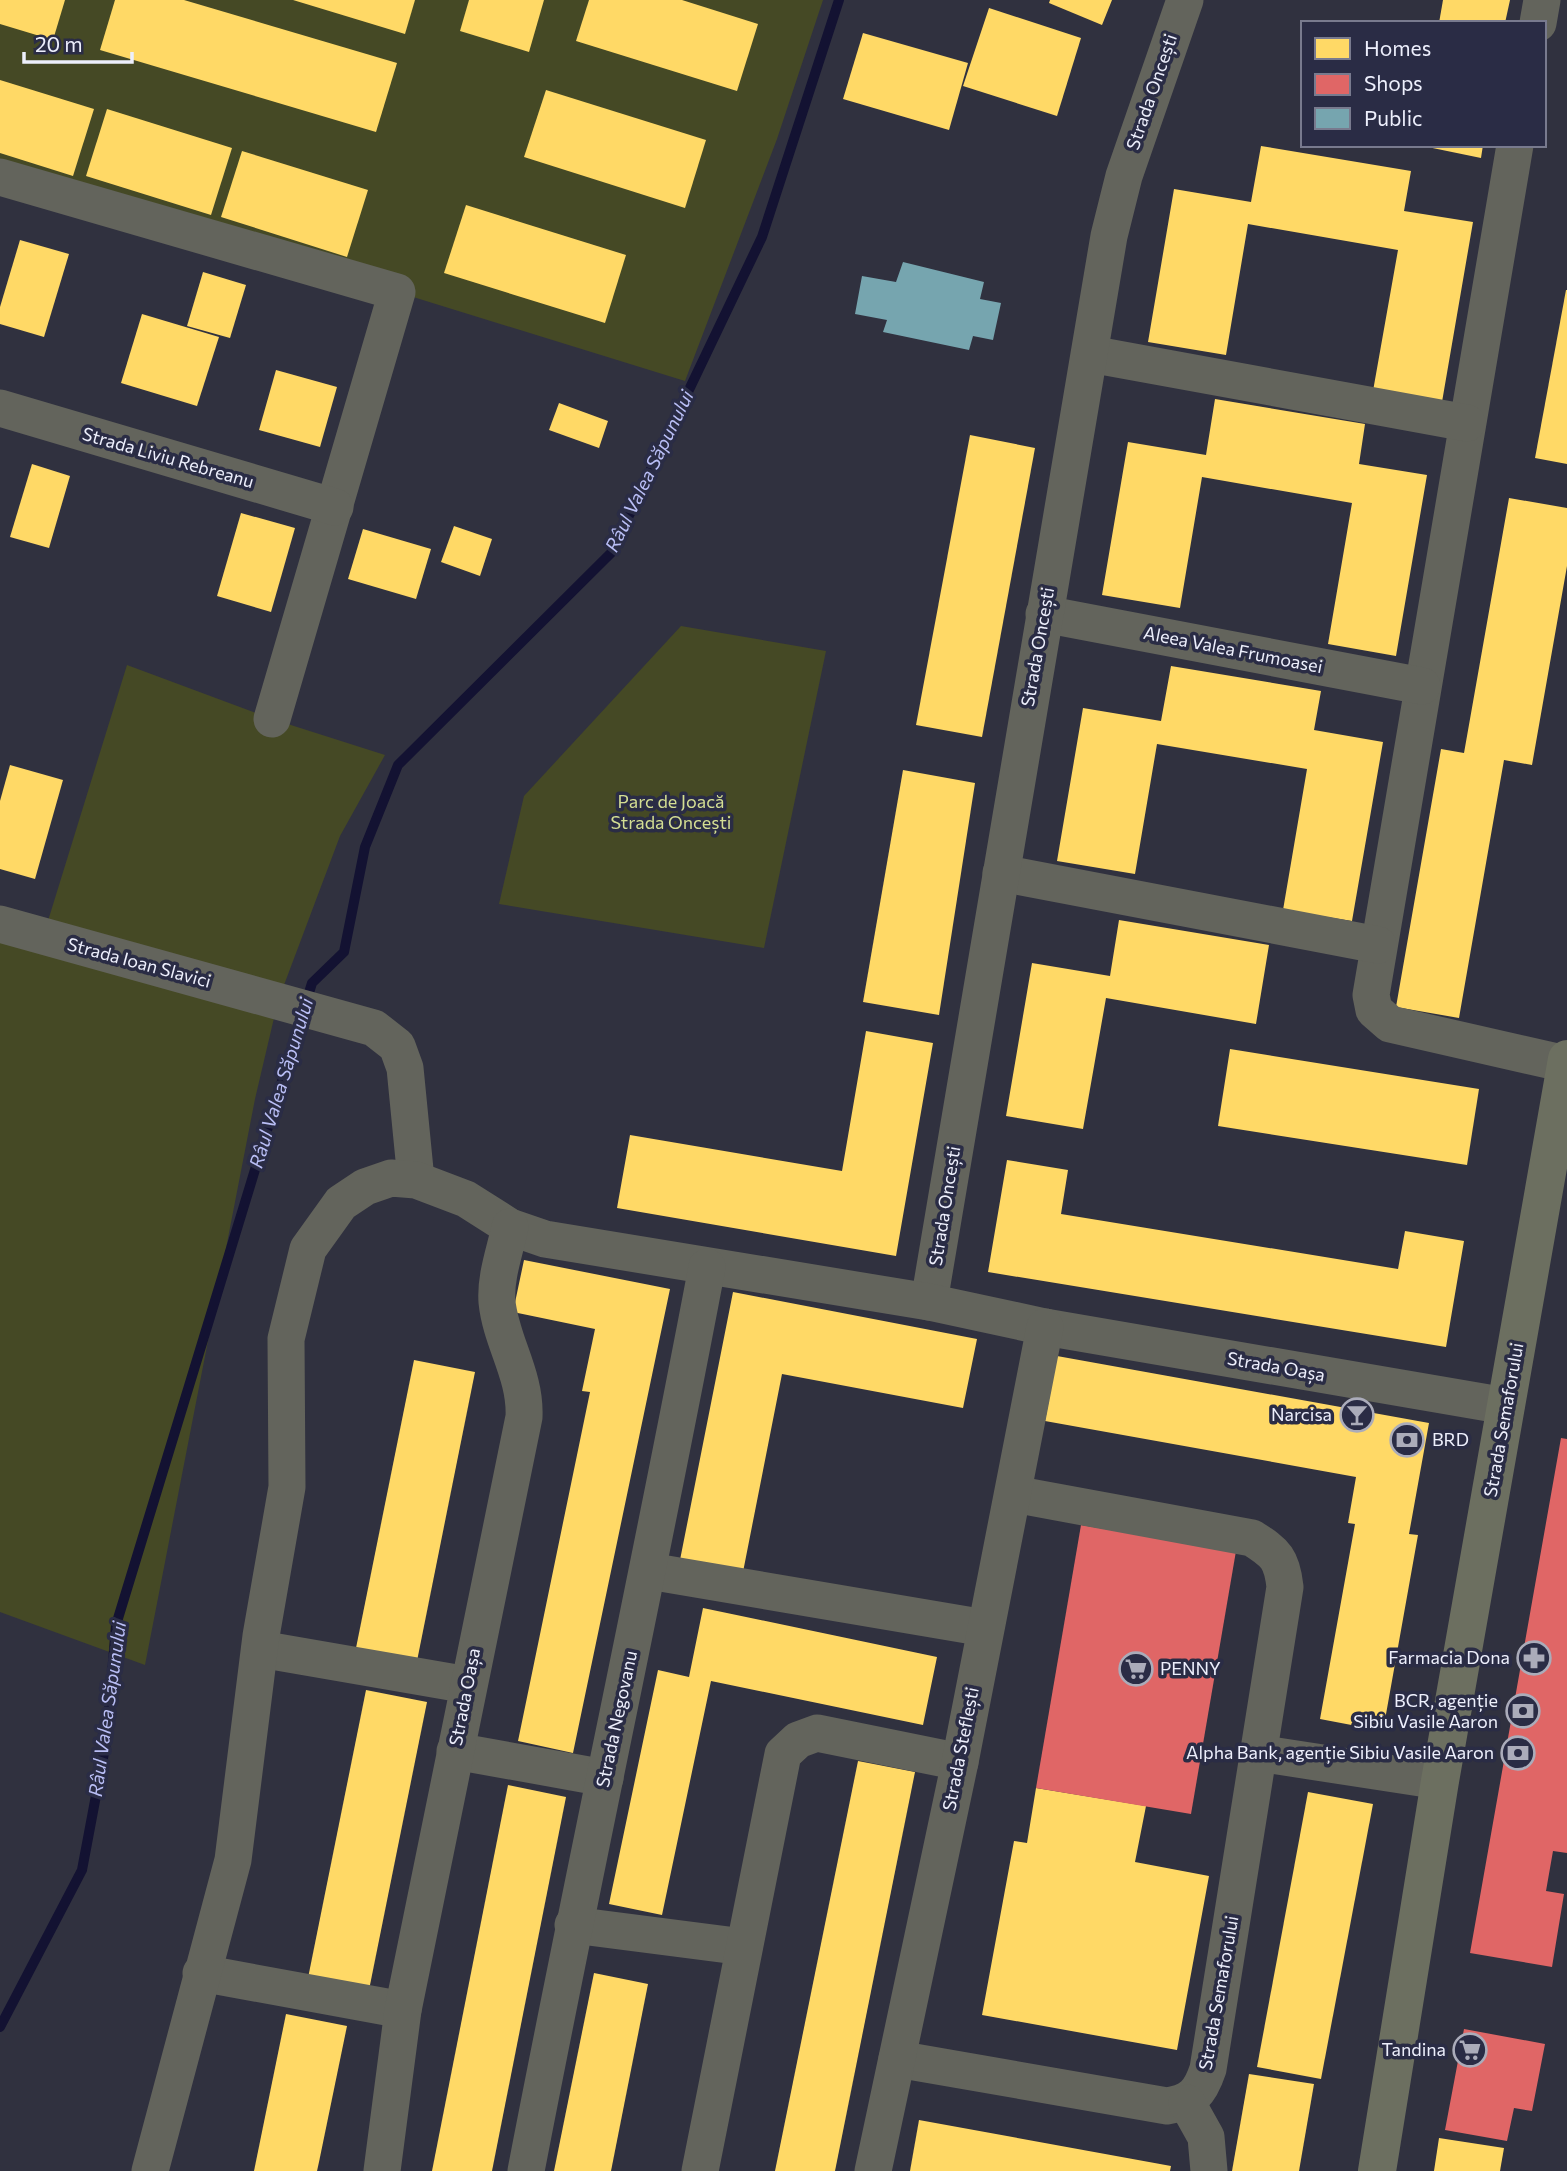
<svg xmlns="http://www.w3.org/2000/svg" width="1567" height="2171" font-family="Commissioner,sans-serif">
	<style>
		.green { fill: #454925 }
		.homes { fill: #ffd966 }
		.shops { fill: #e06666 }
		.public { fill: #76a5af }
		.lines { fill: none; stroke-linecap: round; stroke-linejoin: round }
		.stream { stroke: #131232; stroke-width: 10 }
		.street { stroke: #63645c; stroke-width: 37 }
		.primary { stroke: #6c6f60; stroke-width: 38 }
		.labels { text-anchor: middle; stroke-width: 7; stroke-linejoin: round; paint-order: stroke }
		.street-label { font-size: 18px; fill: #edeffc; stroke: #2a2c45 }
		.park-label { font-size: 18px; fill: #d4de93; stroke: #2a2c45 }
		.poi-label { font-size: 18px; fill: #edeffc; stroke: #2a2c45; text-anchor: end }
		.water-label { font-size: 19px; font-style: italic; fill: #b9bef5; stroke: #2a2c45 }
	</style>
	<rect width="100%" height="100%" fill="#30313f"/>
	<g class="green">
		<polygon points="0,0 823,0 777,139 685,381 397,292 0,177"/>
		<polygon points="681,626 826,651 764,948 499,904 524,796"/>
		<polygon points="127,665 272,719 385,755 340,836 278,1001 255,1099 145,1665 0,1612 0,924 43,937"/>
	</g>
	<g class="homes">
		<polygon points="0,0 65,0 53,40 0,24"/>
		<polygon points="115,0 184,0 397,63 376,132 100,50"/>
		<polygon points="293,0 415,0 405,34"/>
		<polygon points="469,0 544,0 529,52 460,31"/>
		<polygon points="589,0 682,0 758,24 737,91 576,41"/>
		<polygon points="1050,0 1112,0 1102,25 1049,3"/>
		<polygon points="1443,0 1510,0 1505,23 1439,23"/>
		<polygon points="989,8 1081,38 1057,116 963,86"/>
		<polygon points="863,33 968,63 949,130 843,99"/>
		<polygon points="0,80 94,109 73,176 0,153"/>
		<polygon points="546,90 706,140 685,208 524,157"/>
		<polygon points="107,109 232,148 211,215 86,176"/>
		<polygon points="1418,145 1483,145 1481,158"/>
		<polygon points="1261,146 1411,171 1404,211 1473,222 1442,402 1373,391 1398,250 1248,224 1226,355 1148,342 1174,189 1251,202"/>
		<polygon points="242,151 368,190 347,257 221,217"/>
		<polygon points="466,205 626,255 605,323 444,273"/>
		<polygon points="20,240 69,254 44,337 0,324 0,307"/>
		<polygon points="203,272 246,285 230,338 187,326"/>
		<polygon points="1566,290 1567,290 1567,464 1535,458"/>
		<polygon points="142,314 219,337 197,406 121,383"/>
		<polygon points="276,370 337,387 320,447 259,430"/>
		<polygon points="1215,399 1365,424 1359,464 1427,475 1396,656 1328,644 1352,503 1202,477 1180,608 1102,595 1128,442 1206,455"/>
		<polygon points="559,403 608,421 599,448 549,430"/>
		<polygon points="970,435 1035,448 982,737 916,725"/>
		<polygon points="32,464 70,476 49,548 10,537"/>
		<polygon points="1509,498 1567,508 1567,566 1532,765 1504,760 1459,1018 1396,1007 1441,749 1464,753"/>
		<polygon points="241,513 295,528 271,612 217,596"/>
		<polygon points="454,526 492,539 480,576 441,562"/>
		<polygon points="363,529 431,549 416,599 348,579"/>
		<polygon points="1171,666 1321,691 1314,730 1383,742 1352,921 1283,910 1307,769 1157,744 1135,874 1057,861 1083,708 1161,721"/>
		<polygon points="10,765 63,780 35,879 0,869 0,801"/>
		<polygon points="903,770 975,783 939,1015 863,1002"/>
		<polygon points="1119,920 1269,945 1256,1024 1106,998 1083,1129 1006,1116 1032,963 1110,976"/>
		<polygon points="866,1031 933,1043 896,1256 617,1208 630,1135 842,1171"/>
		<polygon points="1230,1049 1479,1089 1467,1165 1218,1126"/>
		<polygon points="1007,1160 1068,1170 1061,1214 1398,1269 1405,1231 1464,1241 1446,1347 988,1272"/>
		<polygon points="524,1260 670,1289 573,1753 518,1741 590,1392 582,1391 595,1329 513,1312"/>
		<polygon points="733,1292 977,1339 963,1408 782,1374 743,1572 680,1560"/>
		<polygon points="1057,1356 1429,1423 1409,1534 1418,1535 1383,1731 1320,1719 1355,1524 1348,1523 1356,1477 1045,1421"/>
		<polygon points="414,1360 475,1372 417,1661 356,1648"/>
		<polygon points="703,1608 937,1657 923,1725 711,1681 662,1915 609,1904 658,1670 689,1677"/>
		<polygon points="366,1690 427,1702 369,1990 308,1978"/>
		<polygon points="858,1761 915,1772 835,2171 775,2171"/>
		<polygon points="508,1785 566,1797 492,2171 432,2171"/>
		<polygon points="1036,1788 1146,1806 1135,1862 1209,1876 1177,2050 982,2015 1014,1841 1027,1843"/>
		<polygon points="1308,1792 1373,1804 1321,2079 1257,2067"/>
		<polygon points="594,1973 648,1984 611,2171 554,2171"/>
		<polygon points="286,2014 347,2026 319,2162 317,2171 254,2171"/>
		<polygon points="1249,2074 1314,2084 1299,2171 1232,2171"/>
		<polygon points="919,2120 1171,2166 1170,2171 910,2171"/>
		<polygon points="1439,2138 1504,2148 1500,2171 1434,2171"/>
	</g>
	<g class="shops">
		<polygon points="1561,1438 1567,1439 1567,1853 1553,1851 1546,1891 1564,1894 1552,1967 1470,1953"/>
		<polygon points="1081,1525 1236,1551 1191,1814 1036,1788"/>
		<polygon points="1464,2029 1545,2044 1532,2111 1514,2108 1507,2141 1445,2130"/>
	</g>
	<polygon class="public" points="903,262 984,282 980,299 1001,303 993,340 973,336 969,350 883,332 887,320 855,314 862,276 896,282"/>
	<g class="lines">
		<polyline class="stream" points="0,2027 82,1870 107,1737 116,1625 312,983 344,952 365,847 398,765 611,553 762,237 839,0"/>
		<g class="street">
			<polyline points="1538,23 1542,0"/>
			<polyline points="1515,145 1371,995 1374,1010 1390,1024 1566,1064"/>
			<polyline points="0,177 397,292 272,719"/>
			<polyline points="1090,354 1467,423"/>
			<polyline points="0,408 335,507"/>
			<polyline points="1044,614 1422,686"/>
			<polyline points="1001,873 1378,945"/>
			<polyline points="0,924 374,1028 397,1046 405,1068 416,1180"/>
			<polyline points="929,1302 1109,236 1124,176 1185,0"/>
			<polyline points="649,1571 985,1628"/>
			<polyline points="260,1649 468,1685"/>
			<polyline points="455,1751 605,1778"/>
			<polyline points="1258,1753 1440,1781"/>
			<polyline points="573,1925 744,1947"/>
			<polyline points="201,1973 403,2010"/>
			<path d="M897 2059 1167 2106C1192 2102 1200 2093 1208 2069L1285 1587C1282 1559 1276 1553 1252 1538L1013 1494"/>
			<polyline points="1187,2103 1206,2137 1209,2171"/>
			<polyline points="150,2171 233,1860 261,1636 287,1487 286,1339 308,1249 341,1203 365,1187 391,1178 416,1180 466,1199 510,1227 545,1239 929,1302 1045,1327 1506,1406"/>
			<path d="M382 2171 403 2010 524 1417C526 1375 501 1342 497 1302 495 1277 505 1251 510 1227"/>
			<path d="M526 2171C584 1869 650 1569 707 1267"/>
			<polyline points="700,2171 783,1754 798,1740 817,1733 960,1762"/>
			<polyline points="873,2171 960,1762 1045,1327"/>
		</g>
		<polyline class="primary" points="1377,2171 1440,1781 1567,1059"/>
	</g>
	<defs>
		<symbol id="bar-ring" viewBox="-11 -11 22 22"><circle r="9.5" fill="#2a2c45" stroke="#abacba" stroke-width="1.5"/><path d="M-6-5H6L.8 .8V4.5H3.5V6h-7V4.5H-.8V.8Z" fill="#abacba"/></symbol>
		<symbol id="bank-ring" viewBox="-11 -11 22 22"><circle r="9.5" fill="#2a2c45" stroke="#abacba" stroke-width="1.5"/><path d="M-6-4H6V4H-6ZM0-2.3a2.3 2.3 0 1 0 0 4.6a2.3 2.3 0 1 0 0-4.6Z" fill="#abacba"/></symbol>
		<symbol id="pharmacy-ring" viewBox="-11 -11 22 22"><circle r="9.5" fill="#2a2c45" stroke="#abacba" stroke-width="1.5"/><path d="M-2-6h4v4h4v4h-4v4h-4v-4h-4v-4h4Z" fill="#abacba"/></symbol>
		<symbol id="supermarket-ring" viewBox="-11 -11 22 22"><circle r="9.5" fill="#2a2c45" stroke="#abacba" stroke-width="1.5"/><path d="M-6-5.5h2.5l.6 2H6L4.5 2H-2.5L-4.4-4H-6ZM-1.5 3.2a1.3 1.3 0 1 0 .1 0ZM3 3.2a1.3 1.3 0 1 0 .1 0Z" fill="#abacba"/></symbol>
	</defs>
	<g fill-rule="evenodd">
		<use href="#bar-ring" x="1338" y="1396" width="38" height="38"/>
		<use href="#bank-ring" x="1388" y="1421" width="38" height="38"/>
		<use href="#pharmacy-ring" x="1515" y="1639" width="38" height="38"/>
		<use href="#supermarket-ring" x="1117" y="1650" width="38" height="38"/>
		<use href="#bank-ring" x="1504" y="1692" width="38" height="38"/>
		<use href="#bank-ring" x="1499" y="1734" width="38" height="38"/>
		<use href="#supermarket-ring" x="1451" y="2031" width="38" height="38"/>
	</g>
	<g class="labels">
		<g class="street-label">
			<text transform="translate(1152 92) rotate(-71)" y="6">Strada Oncești</text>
			<text transform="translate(168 458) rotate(16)" y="6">Strada Liviu Rebreanu</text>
			<text transform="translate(1038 647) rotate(-80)" y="6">Strada Oncești</text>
			<text transform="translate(1233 650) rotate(11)" y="6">Aleea Valea Frumoasei</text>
			<text transform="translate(139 963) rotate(15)" y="6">Strada Ioan Slavici</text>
			<text transform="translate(945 1206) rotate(-81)" y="6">Strada Oncești</text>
			<text transform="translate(1276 1367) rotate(10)" y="6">Strada Oașa</text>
			<text transform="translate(1504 1420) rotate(-80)" y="6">Strada Semaforului</text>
			<text transform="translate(465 1697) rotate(-79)" y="6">Strada Oașa</text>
			<text transform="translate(617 1719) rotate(-78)" y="6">Strada Negovanu</text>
			<text transform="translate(961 1749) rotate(-79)" y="6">Strada Steflești</text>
			<text transform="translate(1219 1993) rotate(-80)" y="6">Strada Semaforului</text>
		</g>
		<g class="park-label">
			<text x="671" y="808">Parc de Joacă<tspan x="671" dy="21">Strada Oncești</tspan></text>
		</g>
		<g class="poi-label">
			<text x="1332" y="1421">Narcisa</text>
			<text x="1432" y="1446" text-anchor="start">BRD</text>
			<text x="1510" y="1664">Farmacia Dona</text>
			<text x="1160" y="1675" text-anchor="start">PENNY</text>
			<text x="1498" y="1707">BCR, agenție<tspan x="1498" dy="21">Sibiu Vasile Aaron</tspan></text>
			<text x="1494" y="1759">Alpha Bank, agenție Sibiu Vasile Aaron</text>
			<text x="1446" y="2056">Tandina</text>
		</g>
		<g class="water-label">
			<text transform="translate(649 471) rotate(-64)" y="7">Râul Valea Săpunului</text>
			<text transform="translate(281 1083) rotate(-73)" y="7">Râul Valea Săpunului</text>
			<text transform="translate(107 1709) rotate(-82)" y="7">Râul Valea Săpunului</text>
		</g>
	</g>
	<rect x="1301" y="21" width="245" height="126" fill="#2a2c45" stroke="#787a8e" stroke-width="2"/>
	<rect x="1315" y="38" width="35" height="21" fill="#ffd966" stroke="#787a8e" stroke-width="2"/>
	<text x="1364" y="56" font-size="21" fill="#edeffc">Homes</text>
	<rect x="1315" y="74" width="35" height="21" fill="#e06666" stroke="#787a8e" stroke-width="2"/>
	<text x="1364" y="91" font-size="21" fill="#edeffc">Shops</text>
	<rect x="1315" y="108" width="35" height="21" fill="#76a5af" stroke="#787a8e" stroke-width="2"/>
	<text x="1364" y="126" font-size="21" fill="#edeffc">Public</text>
	<path d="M24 52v10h108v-10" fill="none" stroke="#edeffc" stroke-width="3.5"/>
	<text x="35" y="52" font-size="21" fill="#edeffc" stroke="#2a2c45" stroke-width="5" paint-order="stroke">20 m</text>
</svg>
